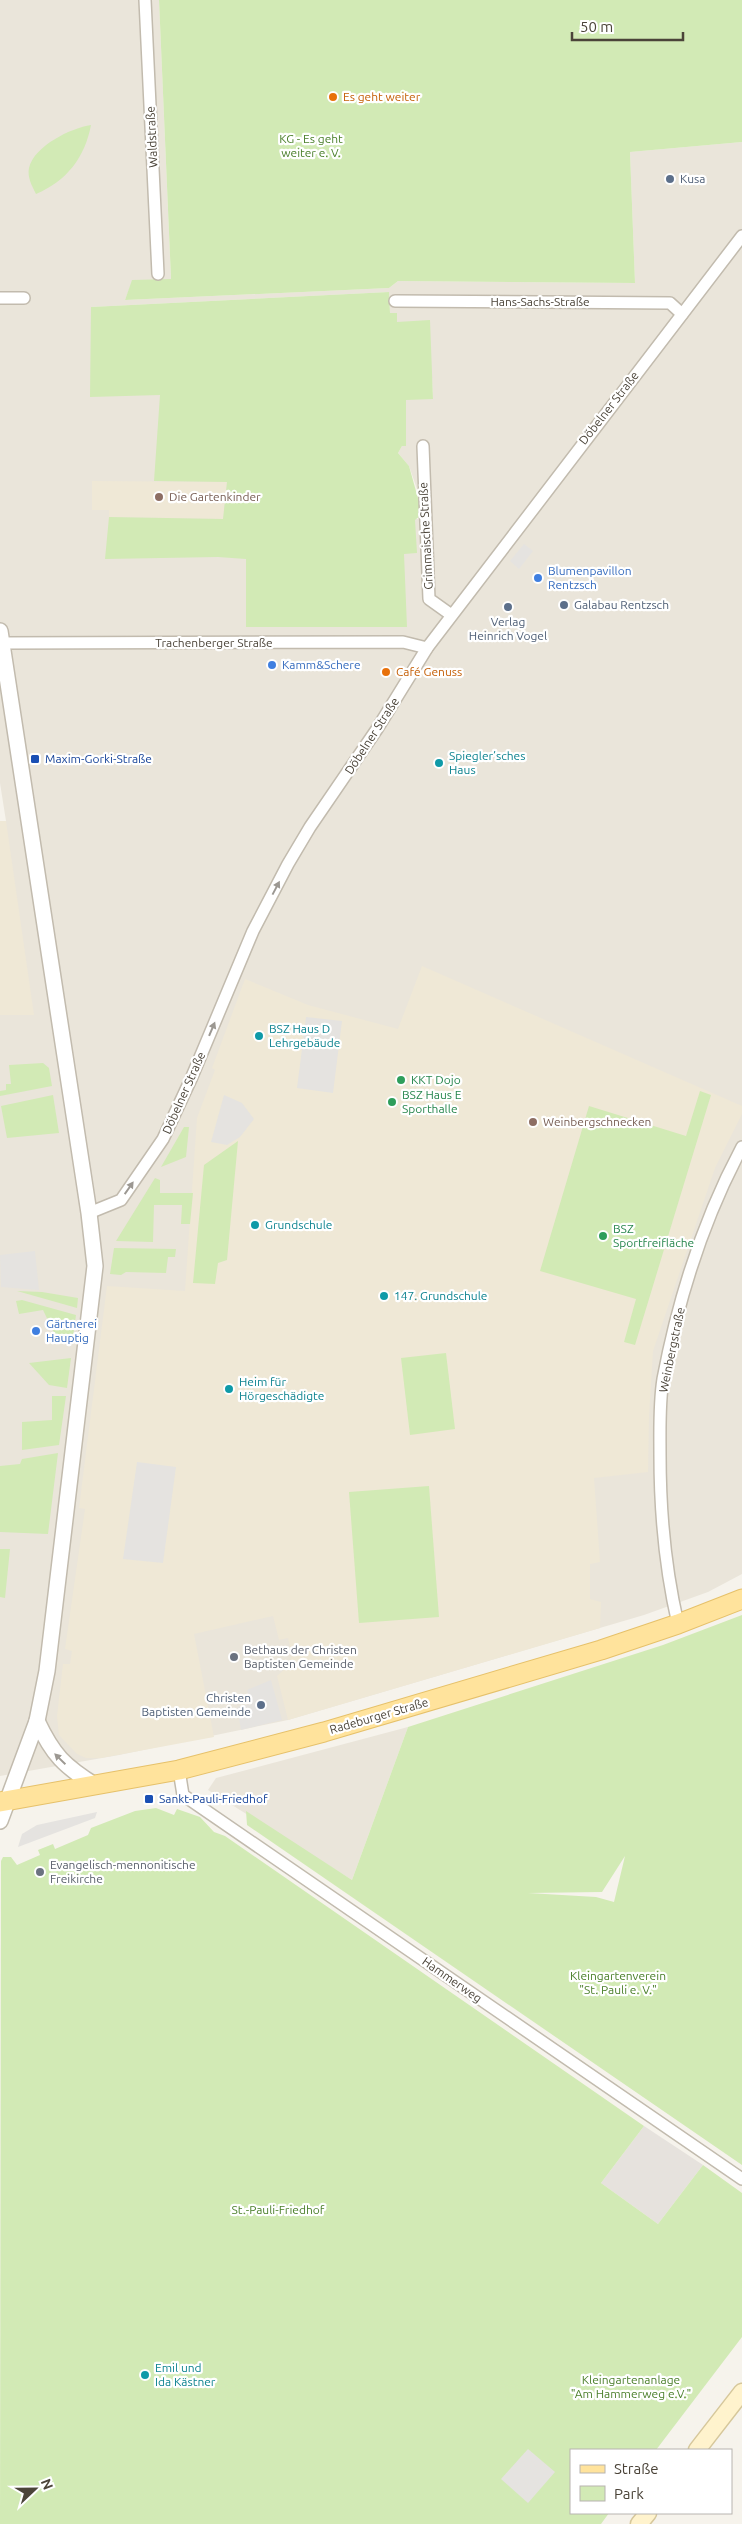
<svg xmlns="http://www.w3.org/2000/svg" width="742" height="2524" font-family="Ubuntu,sans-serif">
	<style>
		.residential { fill: #eae5da; fill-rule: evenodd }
		.industrial { fill: #e6e2dd }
		.education { fill: #efe8d6 }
		.green { fill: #d2eab5; fill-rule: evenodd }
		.parking { fill: #e5e3e0 }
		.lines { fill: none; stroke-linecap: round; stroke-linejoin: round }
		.minor-casing { stroke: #c2bbae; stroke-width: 14 }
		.tertiary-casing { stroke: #c2bbae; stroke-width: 18 }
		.secondary-casing { stroke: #d6c79b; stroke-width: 19 }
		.primary-casing { stroke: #e6c16a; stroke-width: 21 }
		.minor { stroke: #fff; stroke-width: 11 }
		.tertiary { stroke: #fff; stroke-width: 15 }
		.secondary { stroke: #fff3cd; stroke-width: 16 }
		.primary { stroke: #ffe39c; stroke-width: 19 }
		.oneway { fill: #9c9892 }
		.food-dot { fill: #e8710a; stroke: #fff; stroke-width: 2 }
		.service-dot { fill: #5c6f8a; stroke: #fff; stroke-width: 2 }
		.education-dot { fill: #8d6e63; stroke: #fff; stroke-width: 2 }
		.shop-dot { fill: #3f7fe0; stroke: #fff; stroke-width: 2 }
		.transit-dot { fill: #1a4fb4; stroke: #fff; stroke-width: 2 }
		.culture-dot { fill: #0f9aa8; stroke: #fff; stroke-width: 2 }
		.leisure-dot { fill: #2e9e5b; stroke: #fff; stroke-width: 2 }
		.worship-dot { fill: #6b7280; stroke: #fff; stroke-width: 2 }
		.labels { text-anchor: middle; stroke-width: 4.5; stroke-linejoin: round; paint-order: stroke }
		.food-label { font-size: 12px; fill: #c56008; stroke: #fff; text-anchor: start }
		.street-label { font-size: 12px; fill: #4b4439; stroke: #fff }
		.park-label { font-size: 12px; fill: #4a7f2a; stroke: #fff }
		.service-label { font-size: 12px; fill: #4e5e75; stroke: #fff; text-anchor: start }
		.education-label { font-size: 12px; fill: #785e54; stroke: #fff; text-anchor: start }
		.shop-label { font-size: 12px; fill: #366cbe; stroke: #fff; text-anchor: start }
		.culture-label { font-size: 12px; fill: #0d838f; stroke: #fff; text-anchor: start }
		.transit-label { font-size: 12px; fill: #164399; stroke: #fff; text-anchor: start }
		.leisure-label { font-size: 12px; fill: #27864d; stroke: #fff; text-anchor: start }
		.worship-label { font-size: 12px; fill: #5b616d; stroke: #fff; text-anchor: start }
	</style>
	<rect width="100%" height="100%" fill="#f6f3ec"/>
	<g class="residential">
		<path d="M0 0H159L171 280 132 282 125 300 389 288 398 281 635 283 630 152 742 142V1574L708 1592 644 1615 288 1720 119 1755 0 1776V821H6L0 783ZM389 292 390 313 432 377 433 398 406 399V446H402L398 453 409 466 417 489 418 519H415L321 386 150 395 91 307Z"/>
		<polygon points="408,1727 352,1880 208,1790 216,1778"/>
	</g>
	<polygon class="industrial" points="644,2126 703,2165 658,2224 601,2183"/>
	<g class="education">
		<polygon points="92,481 227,482 223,519 109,517 109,510 92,510"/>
		<polygon points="0,821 6,821 34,1015 0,1015"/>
		<polygon points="422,966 742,1106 742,1114 715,1168 653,1351 649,1416 648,1472 594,1478 600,1562 590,1564 590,1599 601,1602 600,1628 288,1720 277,1676 286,1668 292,1655 288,1638 279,1640 273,1616 194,1634 214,1737 101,1758 86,1758 77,1754 59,1735 57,1716 63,1664 70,1664 72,1651 65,1649 85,1509 79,1508 107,1286 185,1291 197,1118 215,1070 212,1068 245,979 308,1005 398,1029"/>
	</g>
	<g class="green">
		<polygon points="159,0 742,0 742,142 630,152 635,283 398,281 389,288 125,300 132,280 171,279"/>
		<path d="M91 125C85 157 67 181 36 194 32 186 27 177 29 168 34 146 71 128 91 125Z"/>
		<polygon points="389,292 390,313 397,313 397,322 430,320 433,399 406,400 406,446 402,446 398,453 409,466 421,509 420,516 415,520 417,553 404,554 407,627 246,627 246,559 218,557 105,559 109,517 223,519 227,482 154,481 160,395 90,397 91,307"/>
		<polygon points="43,1063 49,1068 52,1086 0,1096 0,1091 6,1090 6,1084 11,1084 9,1065"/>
		<polygon points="700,1091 711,1095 635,1345 624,1342 636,1299 540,1271 589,1106 686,1136"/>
		<polygon points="53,1095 59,1133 7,1138 1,1106"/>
		<polygon points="184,1127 189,1127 186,1157 161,1167"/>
		<polygon points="238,1141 227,1260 218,1263 215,1284 193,1283 204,1165"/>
		<polygon points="155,1178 160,1180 160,1193 193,1193 190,1224 181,1224 182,1205 154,1205 153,1242 116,1241"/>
		<polygon points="114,1248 176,1249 175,1257 168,1257 166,1273 126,1272 121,1275 110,1274"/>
		<polygon points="17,1291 42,1292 78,1298 77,1308"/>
		<polygon points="22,1300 76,1315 72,1344 59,1343 43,1310 19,1314 16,1301"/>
		<polygon points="446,1353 455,1429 410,1435 401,1358"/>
		<polygon points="71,1358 67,1388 49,1385 29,1363"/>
		<polygon points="52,1396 66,1396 59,1445 22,1450 22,1422 52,1420"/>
		<polygon points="58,1453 48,1534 0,1532 0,1466 20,1464 22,1459"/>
		<polygon points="429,1486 439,1617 359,1623 349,1492"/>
		<polygon points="0,1549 10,1549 5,1598 0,1597"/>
		<path d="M742 1615V2165L247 1825 246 1811 352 1880 408 1727 663 1645ZM625 1856 614 1902 596 1897 528 1893 602 1892Z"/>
		<polygon points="156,1808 174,1815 177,1809 200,1817 214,1832 225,1836 644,2126 601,2183 658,2224 703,2165 742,2193 742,2337 656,2450 571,2450 571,2513 609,2513 601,2524 0,2524 1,1861 3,1857 11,1857 17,1865 40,1855 38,1850 53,1844 55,1849 88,1835 91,1828 135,1811"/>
	</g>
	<g class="parking">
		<polygon points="524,544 533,551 519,569 510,561"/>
		<polygon points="306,1017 342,1021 333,1093 297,1088"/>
		<polygon points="224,1095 242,1103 254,1119 240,1137 227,1145 211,1142"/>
		<polygon points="35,1251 39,1290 1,1287 0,1255"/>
		<polygon points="137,1462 176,1467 163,1563 123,1559"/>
		<polygon points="271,1680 282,1720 241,1730 237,1707 251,1704 247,1690"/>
		<polygon points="97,1812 95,1818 18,1847 22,1834 37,1825"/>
		<polygon points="528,2449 555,2472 528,2503 501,2479"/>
	</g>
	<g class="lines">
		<defs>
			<g id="minor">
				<polyline points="145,0 158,274"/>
				<polyline points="0,298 24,298"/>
				<polyline points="395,301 670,303 682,314"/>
				<polyline points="423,446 429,599 450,614"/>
				<polyline points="2,643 403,642 427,648"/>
				<polyline points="89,1213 121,1200 163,1139 191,1079 253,931 288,864 310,827 377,729 427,648 742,236"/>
				<path d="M678 1624C665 1568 660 1513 660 1455 660 1430 659 1404 663 1379 678 1300 704 1218 742 1147"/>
				<polyline points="179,1770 183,1795 742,2179"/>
			</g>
			<g id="tertiary">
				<polyline points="0,631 89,1213 95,1266 47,1671 37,1721 0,1821"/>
				<path d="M37 1721C53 1755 64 1766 96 1786"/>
			</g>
			<g id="secondary">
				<polyline points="697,2450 742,2392"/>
				<polyline points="639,2524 648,2513"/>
			</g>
			<polyline id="primary" points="0,1802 179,1770 324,1732 601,1650 678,1624 742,1599"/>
		</defs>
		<use href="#minor" class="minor-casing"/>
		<use href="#tertiary" class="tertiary-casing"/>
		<use href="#secondary" class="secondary-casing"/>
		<use href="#primary" class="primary-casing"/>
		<use href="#minor" class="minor"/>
		<use href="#tertiary" class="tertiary"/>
		<use href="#secondary" class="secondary"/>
		<use href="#primary" class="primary"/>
	</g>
	<defs><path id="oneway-solid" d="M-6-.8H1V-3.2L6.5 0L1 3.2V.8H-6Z" transform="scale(1.25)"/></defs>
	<g class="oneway">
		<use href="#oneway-solid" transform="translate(276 888) rotate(-62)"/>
		<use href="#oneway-solid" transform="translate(212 1029) rotate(-67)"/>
		<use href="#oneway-solid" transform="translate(129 1188) rotate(-55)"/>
		<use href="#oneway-solid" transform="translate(60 1759) rotate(-136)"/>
	</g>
	<g class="food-dot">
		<circle cx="333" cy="97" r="5"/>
		<circle cx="386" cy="672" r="5"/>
	</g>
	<g class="service-dot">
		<circle cx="670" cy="179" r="5"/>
		<circle cx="564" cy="605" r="5"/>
		<circle cx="508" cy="607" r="5"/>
		<circle cx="261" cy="1705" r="5"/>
	</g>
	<g class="education-dot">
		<circle cx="159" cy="497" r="5"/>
		<circle cx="533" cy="1122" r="5"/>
	</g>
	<g class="shop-dot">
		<circle cx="538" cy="578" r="5"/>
		<circle cx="272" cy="665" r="5"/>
		<circle cx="36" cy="1331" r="5"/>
	</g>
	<g class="transit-dot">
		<rect x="30" y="754" width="10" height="10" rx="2.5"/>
		<rect x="144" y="1794" width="10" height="10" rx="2.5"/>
	</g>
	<g class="culture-dot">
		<circle cx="439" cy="763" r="5"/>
		<circle cx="259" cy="1036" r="5"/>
		<circle cx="255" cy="1225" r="5"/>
		<circle cx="384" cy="1296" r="5"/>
		<circle cx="229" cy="1389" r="5"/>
		<circle cx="145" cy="2375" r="5"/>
	</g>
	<g class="leisure-dot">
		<circle cx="401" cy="1080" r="5"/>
		<circle cx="392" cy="1102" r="5"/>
		<circle cx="603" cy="1236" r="5"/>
	</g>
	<g class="worship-dot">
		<circle cx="234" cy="1657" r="5"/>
		<circle cx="40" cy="1872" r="5"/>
	</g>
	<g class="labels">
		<g class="food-label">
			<text x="343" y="101">Es geht weiter</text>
			<text x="396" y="676">Café Genuss</text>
		</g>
		<g class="street-label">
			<text transform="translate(152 137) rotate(-93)" y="4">Waldstraße</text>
			<text x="540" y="306">Hans-Sachs-Straße</text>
			<text transform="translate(609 408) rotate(-52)" y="4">Döbelner Straße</text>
			<text transform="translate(426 536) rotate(-93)" y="4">Grimmaische Straße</text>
			<text x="214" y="647">Trachenberger Straße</text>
			<text transform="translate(372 736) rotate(-57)" y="4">Döbelner Straße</text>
			<text transform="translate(184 1093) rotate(-66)" y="4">Döbelner Straße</text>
			<text transform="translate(672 1350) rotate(-78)" y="4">Weinbergstraße</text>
			<text transform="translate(379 1716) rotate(-16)" y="4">Radeburger Straße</text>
			<text transform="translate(452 1980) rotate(35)" y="4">Hammerweg</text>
		</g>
		<g class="park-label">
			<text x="311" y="143">KG - Es geht<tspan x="311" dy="14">weiter e. V.</tspan></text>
			<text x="618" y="1980">Kleingartenverein<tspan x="618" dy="14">"St. Pauli e. V."</tspan></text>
			<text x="278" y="2214">St.-Pauli-Friedhof</text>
			<text x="631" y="2384">Kleingartenanlage<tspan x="631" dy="14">"Am Hammerweg e.V."</tspan></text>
		</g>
		<g class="service-label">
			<text x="680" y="183">Kusa</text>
			<text x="574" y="609">Galabau Rentzsch</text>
			<text x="508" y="626" text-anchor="middle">Verlag<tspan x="508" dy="14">Heinrich Vogel</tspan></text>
			<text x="251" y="1702" text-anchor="end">Christen<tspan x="251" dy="14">Baptisten Gemeinde</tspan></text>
		</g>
		<g class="education-label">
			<text x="169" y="501">Die Gartenkinder</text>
			<text x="543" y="1126">Weinbergschnecken</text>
		</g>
		<g class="shop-label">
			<text x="548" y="575">Blumenpavillon<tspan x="548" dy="14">Rentzsch</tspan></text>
			<text x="282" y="669">Kamm&amp;Schere</text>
			<text x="46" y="1328">Gärtnerei<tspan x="46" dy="14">Hauptig</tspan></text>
		</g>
		<g class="culture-label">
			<text x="449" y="760">Spiegler’sches<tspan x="449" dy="14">Haus</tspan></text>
			<text x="269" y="1033">BSZ Haus D<tspan x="269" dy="14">Lehrgebäude</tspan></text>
			<text x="265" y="1229">Grundschule</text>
			<text x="394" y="1300">147. Grundschule</text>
			<text x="239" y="1386">Heim für<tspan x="239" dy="14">Hörgeschädigte</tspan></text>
			<text x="155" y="2372">Emil und<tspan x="155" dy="14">Ida Kästner</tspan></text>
		</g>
		<g class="transit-label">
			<text x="45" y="763">Maxim-Gorki-Straße</text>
			<text x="159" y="1803">Sankt-Pauli-Friedhof</text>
		</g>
		<g class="leisure-label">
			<text x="411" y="1084">KKT Dojo</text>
			<text x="402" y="1099">BSZ Haus E<tspan x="402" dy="14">Sporthalle</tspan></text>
			<text x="613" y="1233">BSZ<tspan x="613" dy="14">Sportfreifläche</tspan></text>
		</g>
		<g class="worship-label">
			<text x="244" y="1654">Bethaus der Christen<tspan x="244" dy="14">Baptisten Gemeinde</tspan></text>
			<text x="50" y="1869">Evangelisch-mennonitische<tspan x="50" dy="14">Freikirche</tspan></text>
		</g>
	</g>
	<rect x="570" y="2449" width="162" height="65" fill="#ffffff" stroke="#b7b4b0"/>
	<rect x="580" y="2465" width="25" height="8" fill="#ffe39c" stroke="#b7b4b0"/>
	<text x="614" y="2474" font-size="15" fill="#4b4439">Straße</text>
	<rect x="580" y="2486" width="25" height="15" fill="#d2eab5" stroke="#b7b4b0"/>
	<text x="614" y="2499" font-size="15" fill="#4b4439">Park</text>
	<g transform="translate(35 2489) rotate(68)" stroke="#ffffff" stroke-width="4" paint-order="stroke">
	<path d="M0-4L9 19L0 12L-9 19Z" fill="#4b4439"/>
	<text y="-8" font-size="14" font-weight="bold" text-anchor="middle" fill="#4b4439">N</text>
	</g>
	<path d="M572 32v8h111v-8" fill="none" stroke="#4b4439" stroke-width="2.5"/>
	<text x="580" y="32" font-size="15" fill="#4b4439" stroke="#ffffff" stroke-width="4" paint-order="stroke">50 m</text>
</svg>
